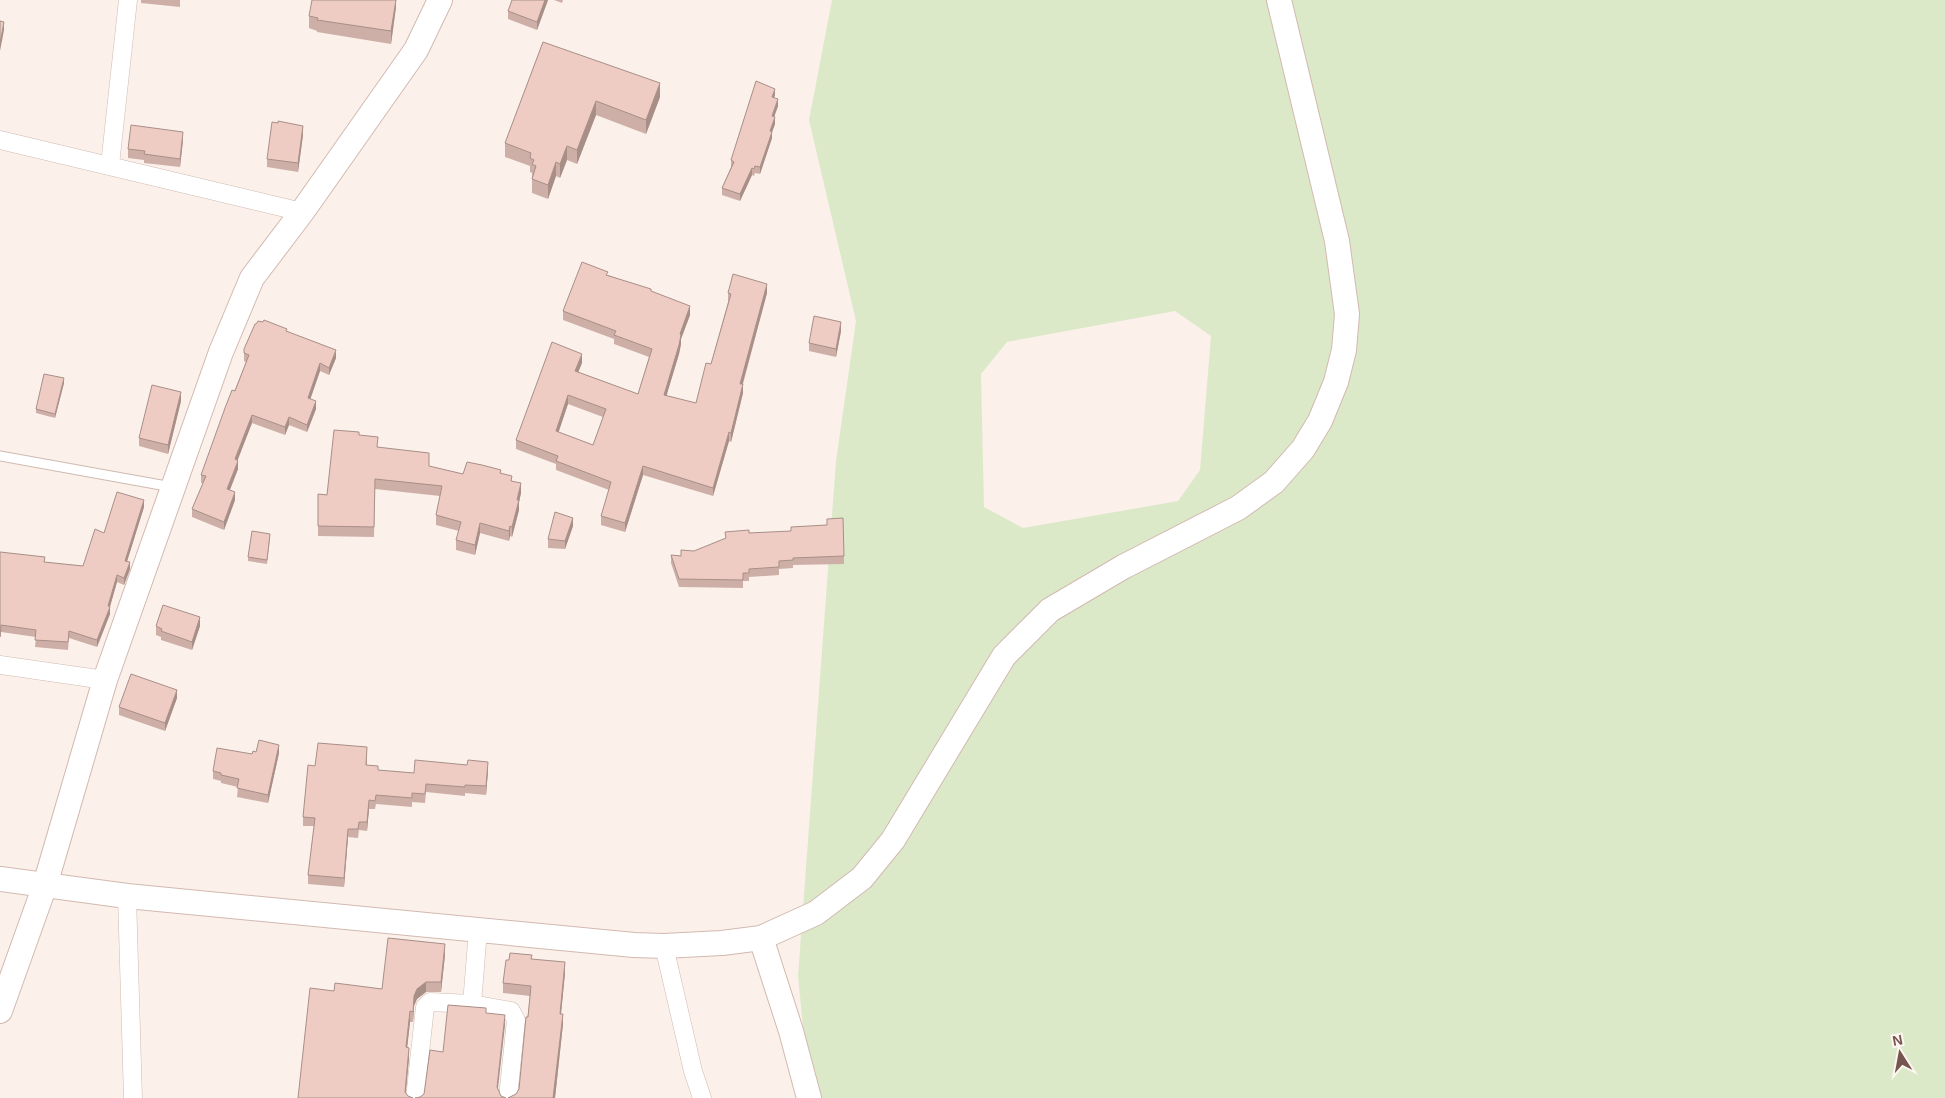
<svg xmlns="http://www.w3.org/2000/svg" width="1945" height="1098" font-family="Arial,sans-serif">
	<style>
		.green { fill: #dce9c9; fill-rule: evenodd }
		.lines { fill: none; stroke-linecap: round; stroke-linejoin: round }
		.lane-casing { stroke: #cfbab2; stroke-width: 11 }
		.street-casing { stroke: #cfbab2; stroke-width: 19 }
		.secondary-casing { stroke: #d2b9b0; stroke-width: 26 }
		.lane { stroke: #fff; stroke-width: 9 }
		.street { stroke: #fff; stroke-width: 18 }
		.secondary { stroke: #fff; stroke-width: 24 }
		.wall { fill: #ceafa8; fill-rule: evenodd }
		.shaded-wall { fill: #a78f88 }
		.building { fill: #efccc3; stroke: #a78f88; fill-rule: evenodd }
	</style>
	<rect width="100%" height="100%" fill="#fbf1ea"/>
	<path class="green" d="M832 0H1945V1098H810L798 976 836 461 856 321 809 120ZM1175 311 1211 336 1200 470 1178 501 1023 528 984 507 981 374 1007 342Z"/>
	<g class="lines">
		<defs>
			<polyline id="lane" points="0,456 172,487"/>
			<g id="street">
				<polyline points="0,140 302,212"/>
				<polyline points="110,165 128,0"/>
				<polyline points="0,665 105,680"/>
				<polyline points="127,896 133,1098"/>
				<polyline points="664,946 693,1071 702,1098"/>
				<polyline points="472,1004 478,930"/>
				<polyline points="415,1098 425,1007 430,1002 472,1004 511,1011 516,1020 508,1098"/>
			</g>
			<g id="secondary">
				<polyline points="0,879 127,896 634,945 664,946 722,943 761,938 816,913 862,878 893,840 1004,656 1050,610 1123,567 1238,508 1274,482 1303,449 1320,421 1336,382 1344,350 1347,314 1337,241 1279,0"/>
				<polyline points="761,938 791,1031 809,1098"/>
				<polyline points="0,1011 45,885 105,680 221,352 252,278 302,212 416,50 440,0"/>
			</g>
		</defs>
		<use href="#lane" class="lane-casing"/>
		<use href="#street" class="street-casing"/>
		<use href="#secondary" class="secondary-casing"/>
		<use href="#lane" class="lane"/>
		<use href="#street" class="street"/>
		<use href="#secondary" class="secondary"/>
	</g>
	<g class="wall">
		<polygon points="141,0 180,0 180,7 141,3"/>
		<polygon points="396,0 396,7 391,44 317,32 317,31 309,28 309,16"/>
		<polygon points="548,0 537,30 508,19 508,11"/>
		<polygon points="554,0 563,0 562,3"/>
		<polygon points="543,42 660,97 646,134 596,115 577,164 567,160 560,178 556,176 548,199 532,193 532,173 530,172 530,166 505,157 505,143"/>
		<polygon points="775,95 774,98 778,106 774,117 775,124 772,132 772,138 760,174 755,173 754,176 752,175 740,201 722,195 722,188 731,167 731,160"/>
		<polygon points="303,135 298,172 267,167 267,159"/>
		<polygon points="183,140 180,167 144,163 144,160 128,158 128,149"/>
		<path d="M608 275 651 291 690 315 681 339V344L679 354 666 396 696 403 711 364 728 302V293H767L743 384V393L731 442 729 441 713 496 643 475 625 532 601 525V516L609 490 556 470V464L516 449V440L582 363 578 372 638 394 649 357 614 344V339L563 320V311ZM568 404 603 417 593 445 558 432Z"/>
		<polygon points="287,331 336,358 329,375 320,371 310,399 316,409 307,432 289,425 285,435 252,423 237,460 238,469 230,490 235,500 224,530 192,517 192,509 203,483 201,483 201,475 246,362 244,361 244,349"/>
		<polygon points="841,331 836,357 809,351 809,343"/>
		<polygon points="64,383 55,418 36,413 36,409"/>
		<polygon points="181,401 168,454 139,446 139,438"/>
		<polygon points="359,435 378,447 429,466 463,474 501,473 512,481 521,493 519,502 519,510 512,537 510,536 509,541 480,533 475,555 456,550 456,540 459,531 436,525 436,515 440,496 375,489 374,537 318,536 318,494 327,495"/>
		<polygon points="144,507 127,561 130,569 124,585 117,582 110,607 110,614 97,647 69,638 68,650 35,647 36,637 1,632 0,552 45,562 83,566 104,533"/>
		<polygon points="573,526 565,549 548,548 548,539"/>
		<polygon points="749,533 844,556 844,564 793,565 793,568 779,569 779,575 749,577 749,581 743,581 743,588 679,587 671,563 671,555 681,556"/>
		<polygon points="270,538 267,564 248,561 248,557"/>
		<polygon points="156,626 200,626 192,650 161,640 161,637 156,635"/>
		<polygon points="177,698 165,731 119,715 119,707"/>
		<polygon points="256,752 279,753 268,803 237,797 238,787 221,783 221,781 213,779 213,771"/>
		<polygon points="367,756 367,765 378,770 414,773 488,771 486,795 465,793 465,796 426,792 425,803 412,802 412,807 376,804 375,809 369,809 367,831 359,830 358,838 348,837 344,887 308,884 308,875 314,826 303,826 303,817 315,766"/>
		<polygon points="445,955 441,992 426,992 417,999 414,1006 413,1022 410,1022 407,1048 409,1058 406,1093 408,1096 298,1098 334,991 382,989"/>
		<polygon points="532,959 565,973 561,1014 563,1024 555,1098 508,1098 516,1094 519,1089 530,996 503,993 503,983"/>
	</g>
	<g class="shaded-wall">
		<polygon points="396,0 396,7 391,44 391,31"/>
		<polygon points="545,0 548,0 537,30 537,22"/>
		<polygon points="4,22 4,30 0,51 0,43"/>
		<polygon points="660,83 660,97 646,134 646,120"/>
		<polygon points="775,89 775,95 772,104 772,97"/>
		<polygon points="778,99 778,106 772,123 772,116"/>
		<polygon points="596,101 596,115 577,164 577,150"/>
		<polygon points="775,117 775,124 770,138 770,131"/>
		<polygon points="303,126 303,135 298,172 298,163"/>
		<polygon points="183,132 183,140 180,167 180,159"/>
		<polygon points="772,132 772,138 760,174 760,167"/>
		<polygon points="567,146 567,160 560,178 560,164"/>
		<polygon points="556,162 556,176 548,199 548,185"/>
		<polygon points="752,168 752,175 740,201 740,194"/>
		<polygon points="767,284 767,293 740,393 740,384"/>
		<polygon points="690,306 690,315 681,339 681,344 679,354 664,404 664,395 680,334"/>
		<polygon points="841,322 841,331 836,357 836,349"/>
		<polygon points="336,350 336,358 329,375 329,368"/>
		<polygon points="582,354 582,363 575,380 575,371"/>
		<polygon points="320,363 320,371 308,406 308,398"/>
		<polygon points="64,378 64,383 55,418 55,414"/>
		<polygon points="743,384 743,393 731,442 731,433"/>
		<polygon points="181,392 181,401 168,454 168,445"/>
		<polygon points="568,395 568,404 556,440 556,431"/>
		<polygon points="316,401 316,409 307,432 307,425"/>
		<polygon points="252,415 252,423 235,467 235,459"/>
		<polygon points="289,417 289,425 285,435 285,427"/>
		<polygon points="729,432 729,441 713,496 713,488"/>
		<polygon points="238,461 238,469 227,497 227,489"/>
		<polygon points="643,466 643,475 625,532 625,523"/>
		<polygon points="521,483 521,493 519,502 519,510 512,537 512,527 517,500"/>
		<polygon points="235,492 235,500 224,530 224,522"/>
		<polygon points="144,500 144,507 125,568 125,561"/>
		<polygon points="573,518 573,526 565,549 565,541"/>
		<polygon points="480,523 480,533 475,555 475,545"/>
		<polygon points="510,526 510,536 509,541 509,531"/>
		<polygon points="130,562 130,569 124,585 124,578"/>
		<polygon points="117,575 117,582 108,613 108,606"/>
		<polygon points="110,607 110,614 97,647 97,640"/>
		<polygon points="200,617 200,626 192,650 192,642"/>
		<polygon points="177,690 177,698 165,731 165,723"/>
		<polygon points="279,745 279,753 268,803 268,795"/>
		<polygon points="488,762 488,771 486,795 486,786"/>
		<polygon points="369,800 369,809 367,831 367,822"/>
		<polygon points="348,829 348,837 344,887 344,878"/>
		<polygon points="445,944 445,955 441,992 441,982"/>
		<polygon points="565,962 565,973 560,1024 560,1014"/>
		<polygon points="426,982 426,992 417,999 414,1006 413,1022 413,1012 414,996 417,989"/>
		<polygon points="410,1011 410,1022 406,1058 406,1047"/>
		<polygon points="563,1014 563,1024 555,1098 553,1098"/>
		<polygon points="505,1015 505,1025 497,1097 497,1087"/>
		<polygon points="409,1048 409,1058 405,1098 405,1092"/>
	</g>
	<g class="building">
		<polygon points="312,0 396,0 391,31 317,20 318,18 309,16"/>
		<polygon points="512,0 545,0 537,22 508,11"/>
		<polygon points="0,21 4,22 0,43"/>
		<polygon points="543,42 660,83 646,120 596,101 577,150 567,146 560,164 556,162 548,185 532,179 536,166 532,164 534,160 530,158 531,153 505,143"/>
		<polygon points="756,81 775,89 772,97 778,99 772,116 775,117 770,131 772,132 760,167 755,166 754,169 752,168 740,194 722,188 734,162 731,160"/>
		<polygon points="278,121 303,126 298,163 267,159 272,122 278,123"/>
		<polygon points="131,125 183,132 180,159 144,154 145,151 128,149"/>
		<path d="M582 262 608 272 606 275 651 289V291L690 306 680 334 681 335 679 345 664 395 696 403 706 363 711 364 731 294 728 293 733 274 767 284 740 384H743L731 433 729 432 713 488 643 466 625 523 601 516 611 482 556 461 558 456 516 440 552 342 582 354 575 371 638 394 652 349 614 335 616 331 563 311ZM568 395 606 409 593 445 556 431Z"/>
		<polygon points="814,316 841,322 836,349 809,343"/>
		<polygon points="264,320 287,329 286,331 336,350 329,368 320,363 308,398 316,401 307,425 289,417 285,427 252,415 235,459 238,461 227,489 235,492 224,522 192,509 206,476 201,475 225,408 232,390 235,391 249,355 244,353 244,349 255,324 256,324 258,321 263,322"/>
		<polygon points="44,374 64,378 55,414 36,409"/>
		<polygon points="152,385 181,392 168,445 139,438"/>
		<polygon points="334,430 359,432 359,435 378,437 377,447 429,453 429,466 463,474 467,462 482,465 501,470 500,473 512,476 511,481 521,483 517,500 519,500 512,527 510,526 509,531 480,523 475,545 456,540 461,522 436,515 442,486 375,479 374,527 318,526 318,494 327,495"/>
		<polygon points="117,492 144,500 125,561 130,562 124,578 117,575 108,606 110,607 97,640 69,631 68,642 35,640 36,630 1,625 0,637 0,552 45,557 44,562 83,566 95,529 104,533"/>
		<polygon points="555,512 573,518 565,541 548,539"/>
		<polygon points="843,518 844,556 793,558 793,560 779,561 779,567 749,569 749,573 743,573 743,580 679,579 671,555 681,556 681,550 694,551 726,538 725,532 749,530 749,533 791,531 791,527 827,525 827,519"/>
		<polygon points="252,531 270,534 267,560 248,557"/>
		<polygon points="163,605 200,617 192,642 161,631 162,629 156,626"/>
		<polygon points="131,674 177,690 165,723 119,707"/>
		<polygon points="259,740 279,745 268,795 237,788 239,779 221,775 221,773 213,771 217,748 252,754 253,751 256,752"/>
		<polygon points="318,743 367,747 366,765 378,766 378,770 414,773 415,760 467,765 468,760 488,762 486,786 465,785 465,787 426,784 425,794 412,793 412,798 376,795 375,801 369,800 367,822 359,822 358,829 348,829 344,878 308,875 315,818 303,817 308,765 315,766"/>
		<polygon points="388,938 445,944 441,982 426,982 417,989 414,996 413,1012 410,1011 406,1047 409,1048 405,1092 408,1096 413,1098 298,1098 310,988 334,991 335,983 382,989"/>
		<polygon points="510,953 532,955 531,959 565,962 560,1014 563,1014 553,1098 508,1098 516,1094 519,1089 526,1017 528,1017 531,986 503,983 506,960 509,960"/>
		<polygon points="448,1005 486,1008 486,1013 505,1015 497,1087 501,1096 506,1098 415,1098 420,1097 424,1094 430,1050 443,1052"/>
	</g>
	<g transform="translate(1900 1053) rotate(349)" stroke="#fef6f0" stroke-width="4" paint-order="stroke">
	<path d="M0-4L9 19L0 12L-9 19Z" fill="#75554e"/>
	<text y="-8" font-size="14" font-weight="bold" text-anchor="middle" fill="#75554e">N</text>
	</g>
</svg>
